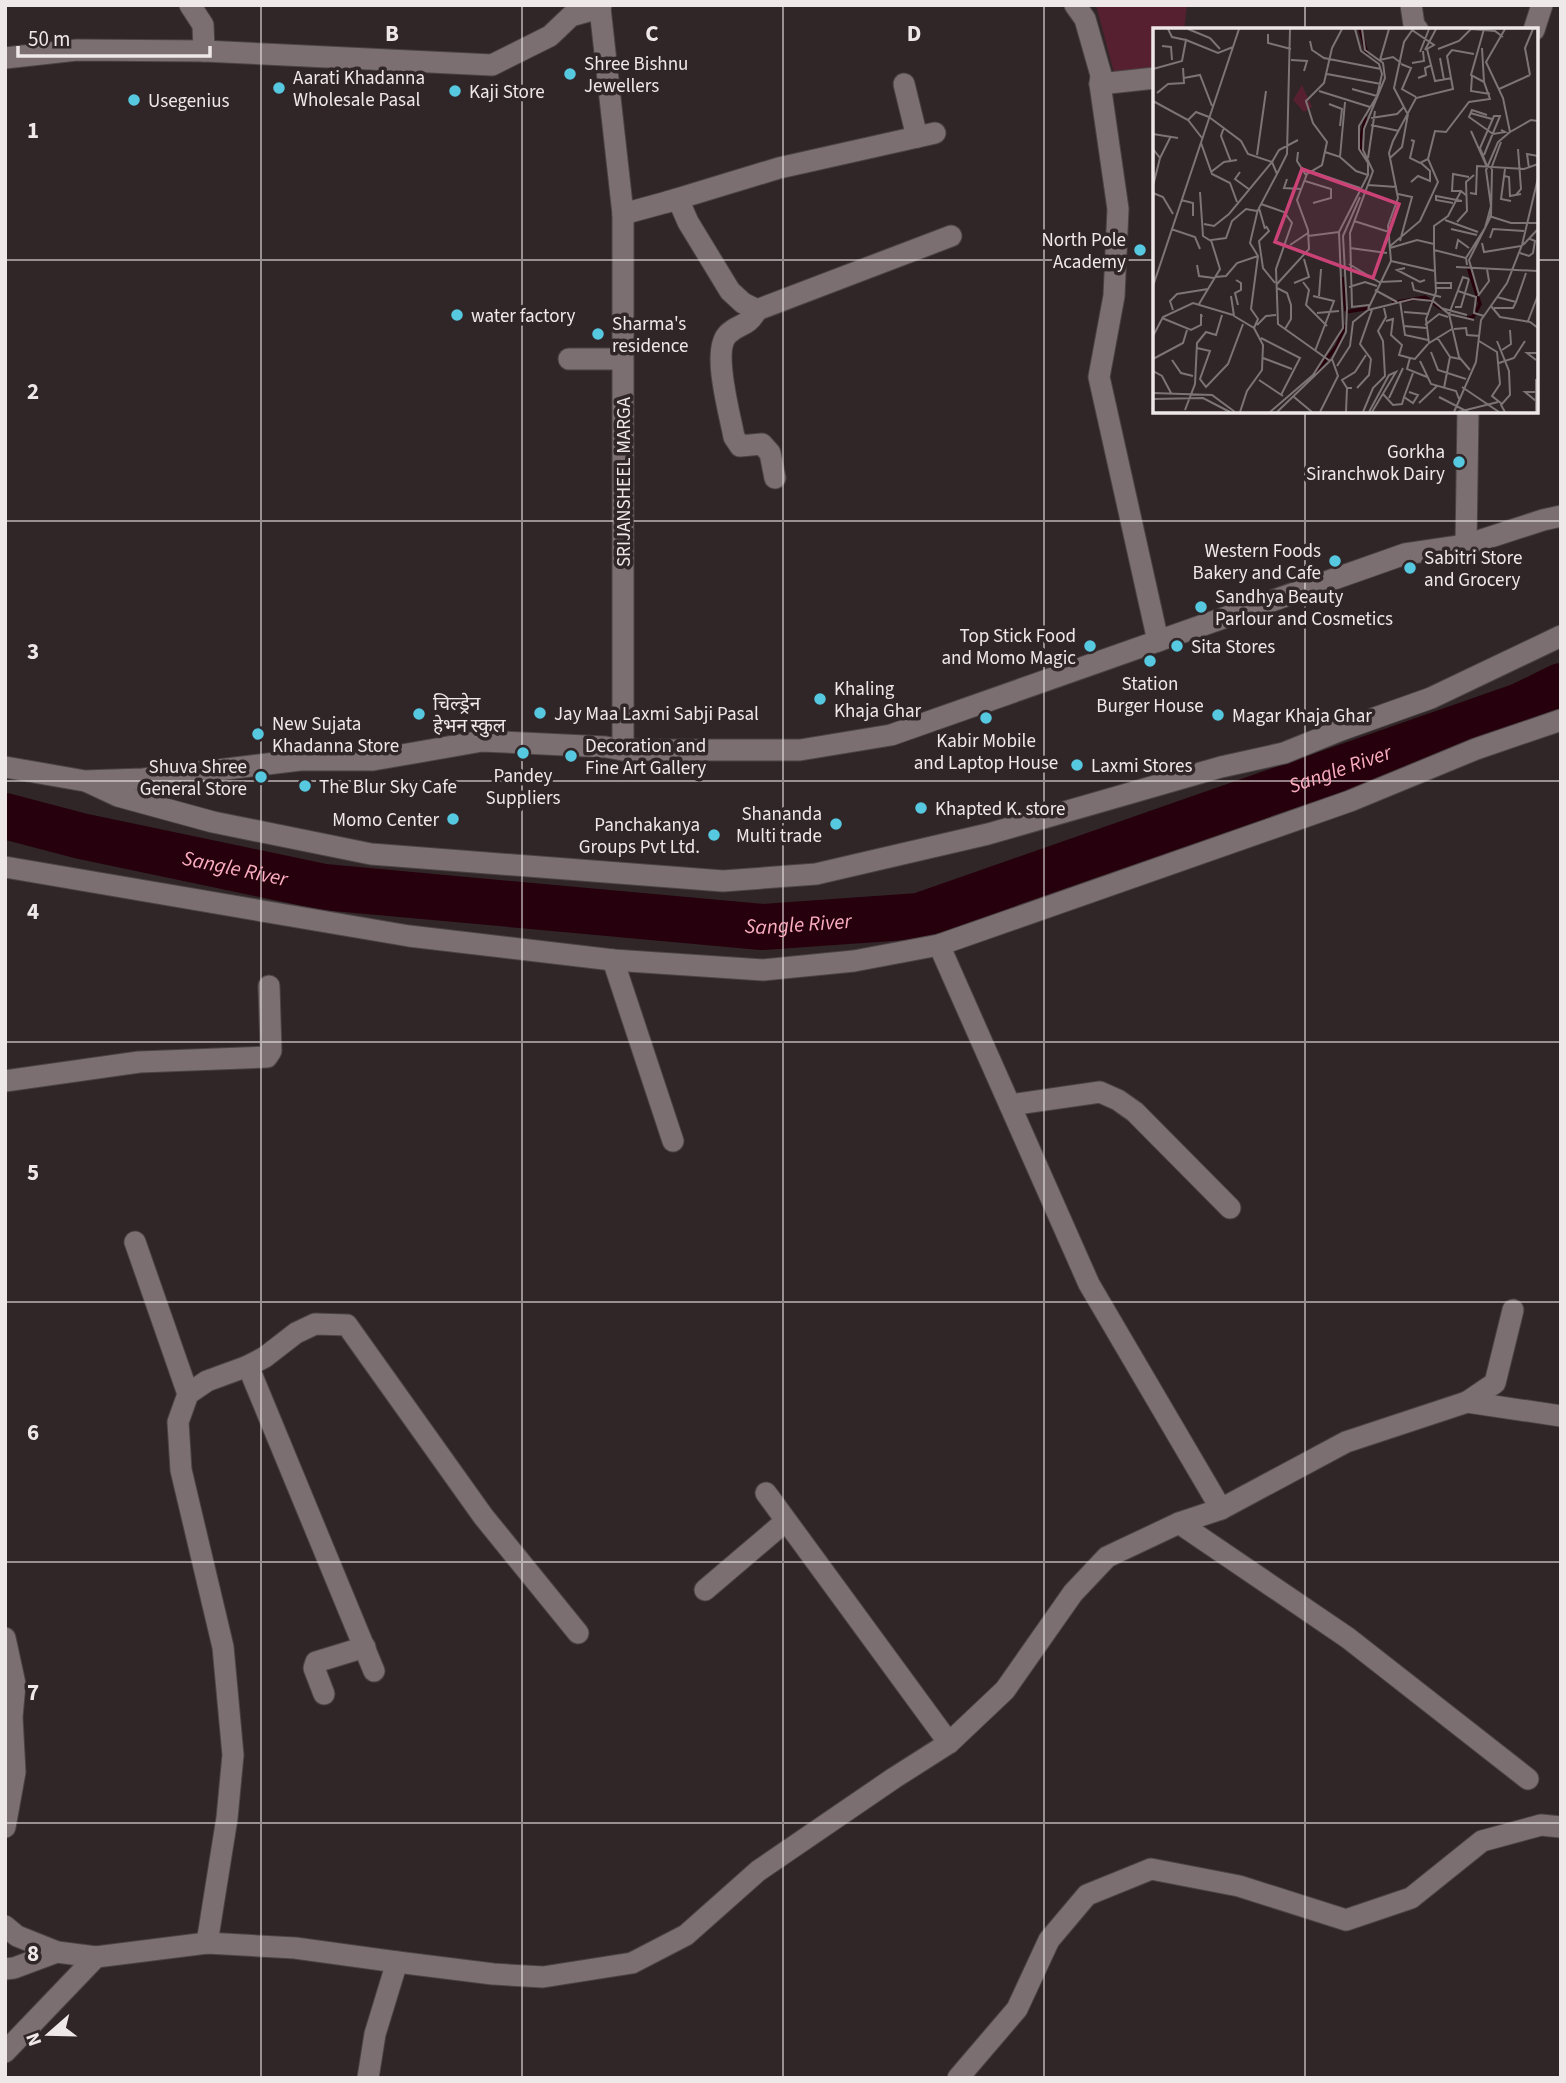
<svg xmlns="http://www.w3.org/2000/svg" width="1566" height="2083" font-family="'Source Sans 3','Noto Sans Devanagari',sans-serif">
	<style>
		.green { fill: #572031 }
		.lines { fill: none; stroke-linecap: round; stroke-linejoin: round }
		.river { stroke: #26000c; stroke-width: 46 }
		.minor-casing { stroke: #4b4345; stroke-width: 23 }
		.minor { stroke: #7b6f72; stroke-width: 21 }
		.grid { fill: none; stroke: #efe8e9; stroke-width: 2; stroke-opacity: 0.55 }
		.poi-dot { fill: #56c9e1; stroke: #302628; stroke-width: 2.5 }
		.labels { text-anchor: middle; stroke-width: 7; stroke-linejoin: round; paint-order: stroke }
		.poi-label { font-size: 19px; fill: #efe8e9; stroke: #302628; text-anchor: start }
		.street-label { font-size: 19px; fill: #efe8e9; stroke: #302628 }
		.water-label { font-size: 21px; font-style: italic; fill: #fcaec1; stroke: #302628 }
		.inset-river { fill: none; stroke: #26000c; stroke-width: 3.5 }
		.inset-road { fill: none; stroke: #7c7475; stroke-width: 2 }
		.view { fill: #cb4277; fill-opacity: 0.15; stroke: #cb4277; stroke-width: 3.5 }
		.inset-edge { fill: none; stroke: #efe8e9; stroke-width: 3.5 }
		.grid-label { font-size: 23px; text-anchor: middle; font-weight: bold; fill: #efe8e9; stroke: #302628; stroke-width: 7; stroke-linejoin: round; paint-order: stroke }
	</style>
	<rect width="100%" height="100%" fill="#302628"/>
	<polygon class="green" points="1096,5 1187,5 1184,30 1155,30 1155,75 1116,80"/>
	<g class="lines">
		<path class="river" id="s1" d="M5 816 81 836 324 887 762 927 919 916 1520 706 1561 686"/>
		<defs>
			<g id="minor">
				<polyline points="190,5 203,25 204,51"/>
				<polyline points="1075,5 1085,19 1101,75 1100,84 1118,209 1114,296 1099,377 1158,641"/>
				<polyline points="1411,5 1414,25 1418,30"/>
				<polyline points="600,8 623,214 623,750"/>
				<polyline points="1534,30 1542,5"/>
				<polyline points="5,58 77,50 204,51 492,65 550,36 571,16 600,8 601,5"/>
				<polyline points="904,84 917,137"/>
				<polyline points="1100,84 1155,78"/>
				<polyline points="667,202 779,168 935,133"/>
				<polyline points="623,214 678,199 688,222 730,291 743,303 757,310 951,236"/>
				<path d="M757 310C747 328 739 323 728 334 711 350 730 414 734 437L740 446 762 444 770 453 775 478"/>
				<polyline points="569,359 622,359"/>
				<polyline points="1466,545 1468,411"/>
				<polyline points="5,767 85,781 143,779 300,760 373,760 482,741 606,747 623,750 800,750 891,735 1405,554 1466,545 1543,520 1561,516"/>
				<polyline points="88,782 118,796 213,822 371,854 723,881 816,874 988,834 1221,767 1284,753 1341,730 1431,698 1561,636"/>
				<polyline points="5,867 409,936 613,960 763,970 854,961 939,945 1350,801 1476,749 1561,720"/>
				<polyline points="939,945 1089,1284 1221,1509"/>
				<polyline points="613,960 673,1141"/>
				<polyline points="5,1081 139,1062 267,1057 271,1051 269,986"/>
				<polyline points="1010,1105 1100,1092 1118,1100 1135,1112 1230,1208"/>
				<polyline points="135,1242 188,1394"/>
				<polyline points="248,1366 374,1671"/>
				<polyline points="1467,1402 1495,1383 1513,1310"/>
				<polyline points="766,1493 949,1743"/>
				<polyline points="1179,1523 1348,1638 1528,1779"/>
				<polyline points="705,1590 786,1521"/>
				<polyline points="5,1638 15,1684 12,1717 15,1772 5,1827"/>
				<polyline points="324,1694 314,1668 316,1662 365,1647"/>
				<polyline points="5,1926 17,1936 57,1952 96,1957 207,1943 295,1948 397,1962 493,1974 543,1977 632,1963 686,1935 758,1871 894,1778 949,1743 1005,1690 1073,1593 1107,1557 1179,1523 1221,1509 1346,1442 1467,1402 1561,1416"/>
				<polyline points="207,1943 227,1818 233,1755 223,1647 181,1470 178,1422 188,1394 207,1381 248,1366 265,1357 296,1333 315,1324 347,1325 483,1516 578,1633"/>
				<polyline points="5,1969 14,1968 57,1952"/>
				<polyline points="5,2052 96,1957"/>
				<polyline points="368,2078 375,2034 397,1962"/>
				<polyline points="958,2078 1017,2009 1049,1940 1087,1895 1151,1869 1239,1886 1346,1920 1411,1898 1482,1841 1541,1825 1561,1827"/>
			</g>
		</defs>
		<use href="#minor" class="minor-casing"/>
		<use href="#minor" class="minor"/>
	</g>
	<path class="grid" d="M261 5V2078M522 5V2078M783 5V2078M1044 5V2078M1305 5V30M5 260H1155M1536 260H1561M1305 411V2078M5 521H1561M5 781H1561M5 1042H1561M5 1302H1561M5 1562H1561M5 1823H1561"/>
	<g class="poi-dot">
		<circle cx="570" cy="74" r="7"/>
		<circle cx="279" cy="88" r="7"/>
		<circle cx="455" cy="91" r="7"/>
		<circle cx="134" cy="100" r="7"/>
		<circle cx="1140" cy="250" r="7"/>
		<circle cx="457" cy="315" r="7"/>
		<circle cx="598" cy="334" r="7"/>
		<circle cx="1459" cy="462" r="7"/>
		<circle cx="1335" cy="561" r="7"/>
		<circle cx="1410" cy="568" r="7"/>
		<circle cx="1201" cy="607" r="7"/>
		<circle cx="1090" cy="646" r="7"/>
		<circle cx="1177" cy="646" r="7"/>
		<circle cx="1150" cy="661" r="7"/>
		<circle cx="820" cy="699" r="7"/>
		<circle cx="540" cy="713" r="7"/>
		<circle cx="419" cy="714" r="7"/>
		<circle cx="1218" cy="715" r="7"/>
		<circle cx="986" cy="718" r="7"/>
		<circle cx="258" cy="734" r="7"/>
		<circle cx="523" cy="753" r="7"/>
		<circle cx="571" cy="756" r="7"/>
		<circle cx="1077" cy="765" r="7"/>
		<circle cx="261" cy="777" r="7"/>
		<circle cx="305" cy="786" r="7"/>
		<circle cx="921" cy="808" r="7"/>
		<circle cx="453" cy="819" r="7"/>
		<circle cx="836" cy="824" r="7"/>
		<circle cx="714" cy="835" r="7"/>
	</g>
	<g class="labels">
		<g class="poi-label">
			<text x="584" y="70">Shree Bishnu<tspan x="584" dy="22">Jewellers</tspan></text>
			<text x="293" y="84">Aarati Khadanna<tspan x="293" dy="22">Wholesale Pasal</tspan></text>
			<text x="469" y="98">Kaji Store</text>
			<text x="148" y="107">Usegenius</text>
			<text x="1126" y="246" text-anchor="end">North Pole<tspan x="1126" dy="22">Academy</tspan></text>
			<text x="471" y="322">water factory</text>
			<text x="612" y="330">Sharma's<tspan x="612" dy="22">residence</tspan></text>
			<text x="1445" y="458" text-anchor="end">Gorkha<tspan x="1445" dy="22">Siranchwok Dairy</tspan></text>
			<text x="1321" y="557" text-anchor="end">Western Foods<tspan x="1321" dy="22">Bakery and Cafe</tspan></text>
			<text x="1424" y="564">Sabitri Store<tspan x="1424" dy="22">and Grocery</tspan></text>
			<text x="1215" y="603">Sandhya Beauty<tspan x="1215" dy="22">Parlour and Cosmetics</tspan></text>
			<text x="1076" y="642" text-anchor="end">Top Stick Food<tspan x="1076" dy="22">and Momo Magic</tspan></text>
			<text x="1191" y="653">Sita Stores</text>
			<text x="1150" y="690" text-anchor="middle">Station<tspan x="1150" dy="22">Burger House</tspan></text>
			<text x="834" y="695">Khaling<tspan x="834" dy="22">Khaja Ghar</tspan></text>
			<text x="433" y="710">चिल्ड्रेन<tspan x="433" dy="22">हेभन स्कुल</tspan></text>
			<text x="554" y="720">Jay Maa Laxmi Sabji Pasal</text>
			<text x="1232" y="722">Magar Khaja Ghar</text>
			<text x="272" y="730">New Sujata<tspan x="272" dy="22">Khadanna Store</tspan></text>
			<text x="986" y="747" text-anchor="middle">Kabir Mobile<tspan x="986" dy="22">and Laptop House</tspan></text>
			<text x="585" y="752">Decoration and<tspan x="585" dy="22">Fine Art Gallery</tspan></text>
			<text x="1091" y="772">Laxmi Stores</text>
			<text x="247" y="773" text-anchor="end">Shuva Shree<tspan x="247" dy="22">General Store</tspan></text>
			<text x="523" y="782" text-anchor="middle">Pandey<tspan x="523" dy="22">Suppliers</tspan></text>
			<text x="319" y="793">The Blur Sky Cafe</text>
			<text x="935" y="815">Khapted K. store</text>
			<text x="822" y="820" text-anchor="end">Shananda<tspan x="822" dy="22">Multi trade</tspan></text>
			<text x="439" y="826" text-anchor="end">Momo Center</text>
			<text x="700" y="831" text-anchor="end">Panchakanya<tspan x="700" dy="22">Groups Pvt Ltd.</tspan></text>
		</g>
		<g class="street-label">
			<text transform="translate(623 482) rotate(-90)" y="7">SRIJANSHEEL MARGA</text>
		</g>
		<g class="water-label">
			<text dy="7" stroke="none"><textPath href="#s1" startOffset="1370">Sangle River</textPath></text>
			<text dy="7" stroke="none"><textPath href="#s1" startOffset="236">Sangle River</textPath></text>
			<text dy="7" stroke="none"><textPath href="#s1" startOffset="803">Sangle River</textPath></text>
		</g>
	</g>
	<g transform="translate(1153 28)">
		<rect width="385" height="385" fill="#302628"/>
		<path d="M149 57 159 79 151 84 140 72Z" fill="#572031"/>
		<path class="inset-river" d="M207 1 214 26M210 125 207 114 213 89M189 249 193 283M239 275 272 269 289 281M193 284 217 280M314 290 320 289 327 276 315 239M162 345 184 318 192 297"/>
		<path class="inset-road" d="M15 1 19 9 33 12M35 1 57 10 67 21M202 1 208 23 226 36 229 46 224 68 206 98V121L215 135V147M209 1 212 22 230 35 232 50 211 101 210 122 220 143 197 205 199 279 216 277M236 1 227 32 240 29 248 35M352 1 333 34 350 70 357 104 378 92 385 93M259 2 281 17 274 21 282 53 299 50M115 6V15L138 21M157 13 159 22 171 30 228 41M9 18 18 19 19 32M329 20 331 54M285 21 306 13 318 1 342 3 350 9M272 22 283 1M267 24 276 1M287 30 291 52M138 32 154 33 151 43M259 35 271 33 270 23M248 36 258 40 249 61 263 69M0 41 29 33 33 12 65 25 80 19M174 46 228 56M377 47 372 20 380 1M319 48 318 63 337 66M31 50 47 47 59 78M265 50 273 47 272 40 279 37M199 61 224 68M346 61 377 47M166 63 217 79M4 65 15 56 31 55 30 40M0 73 35 92 49 110M176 76 189 81 187 98M254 85 241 60 251 14 260 1M317 85 339 91M334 87 319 82 316 89 340 106 352 104 348 102M56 89 88 113 95 126 119 134 126 122 145 112M218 90 244 86 251 79M35 92 43 84 56 89M218 97 246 103M71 99 68 108 78 134M318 103 334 139M0 106 25 110M258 112 261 113 257 130 267 135 275 131M48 115 59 146 77 155 84 174M0 121 7 130 0 158M145 124 144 133 153 147M172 124 187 129 192 74M104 127 113 63M331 127 347 88H341L327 120 334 138M7 130 18 108M215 130 222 83M237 130 249 119 255 86M376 140 374 126 385 128M338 141 348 114M352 141 348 171 358 173M157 143 207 160M58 144 71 134 84 132M87 144 82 151 97 162M124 146 134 126 137 1M351 148 356 149 357 168 368 166M134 151 131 160 148 161M152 153 178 161V170L160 175M258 154 265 148 277 153V143L268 135M215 157 244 159M308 163H299L300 146 316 149M47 164 50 208 58 213M0 165 10 169 20 186M317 165 323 166 324 138 371 141 385 136M245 166 259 169 247 213M363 167 368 161 365 121M28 172 40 175V188M300 175 283 172V168L309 173M108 176 131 184 139 195 123 241 125 296 177 333M336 188 358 195H385M292 192 325 204M201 193 236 204M304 194 314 183 313 154 321 147M51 196 61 198 76 186 119 134 124 146 106 180 112 201M113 198 116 203 106 213 110 240 122 255M18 201 42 209 47 221M298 201 324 207M155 208 186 204M337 210 340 201 371 203M329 215 331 224 368 218M281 216V198L295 188 308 163 314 168M137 217 155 205M370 217 385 201M236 219 267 193 285 154 275 131 282 103 293 104 316 74 337 71 331 54 318 47 331 1M197 220 234 225M237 220 264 212 281 216V222L313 230 314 237M303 221 305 212 316 220M281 222 283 264 273 291 276 315 299 301M367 225 376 228 380 225 382 213 377 211M313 230 332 200 338 178 333 142 345 114 357 104M238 233 282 243M196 236 226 254 249 253M44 237 46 248 61 250M303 239 385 243M252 240 244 242 267 254 272 252M62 249 73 248 84 235 105 228M83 252 88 255V262L82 265 85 277M150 254 156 262 153 277 174 298M259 254 261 262 288 269M141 255 156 249 151 231M283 255H298V260H283M124 256 156 221 155 202 144 172 154 146 169 137 174 114 160 95 153 73 171 55 179 20 189 1M0 258 86 1M196 259 212 254 224 258M124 260 134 265 138 277V291L132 301M222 262 244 274M305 263 323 269 321 285 331 288M326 267 316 232 338 188 339 141M78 268 81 288 101 300 110 317 109 342 94 363 87 384M160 268 181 273 162 323M166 268 168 241M325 268 336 253 334 241M344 269 363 274 373 245M247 273 252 307 275 312M46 276 67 241 58 212 73 210 79 193 93 181 104 183M338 278 347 289 377 294 385 300M302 279H308L316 251M194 280 190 208 207 169M288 280 314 287M341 280H360L363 274M215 281 238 233 235 198 245 170 236 125 240 113 263 70 300 61 294 28 299 22 321 26M20 282 17 273 24 266 55 261M215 282 260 271 280 273 296 286 321 292M251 284 276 286M164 285 186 283M296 286 306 329 317 342M296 286 310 249 316 251M9 290 38 302 48 297V286L49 289M233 293 240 291 238 307 249 317 246 327 257 330M375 293 385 267M104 297 113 288 123 287M272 297 286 286 295 289M251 298 273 300M101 300 105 291 98 281 105 228 97 215 105 181M301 301 313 300 314 307 327 308M0 308 10 289 40 275 80 287M284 309 297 329M108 310 147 330 128 367M326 313 344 324 347 356 339 368 349 376M344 313 356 343 357 367 348 377 352 384M44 320 57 323 47 351 53 359 75 336 90 296M349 322 358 316 357 302M278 324 285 342 313 351M110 330 139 341M0 331 30 315 34 302M218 331 207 316 219 282M19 332 28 345 40 348M383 332 374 325H385V333M267 333 278 356 303 363 306 371M346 335 361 330 372 313M184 338 197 318 200 294 215 282M0 343 9 348 18 365M274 349 254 341 257 330 262 331 275 316M383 351V384M106 352 130 368M309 359 346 384M194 360 189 352 202 344 213 327M204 360 216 347 218 331M291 360 297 329 307 331M256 364 265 367 260 375 251 369 260 345M0 365 59 367 82 384M230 366 240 377 249 376 251 369M141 369 159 384M286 369 315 384M236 370 250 340M0 371 50 370 77 384M383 373 372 364H383M266 375 284 358M32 382 42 356 44 315 53 304 63 307 69 287M117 384 160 347 190 300 186 204 215 147 203 143 187 129M124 384 179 331 193 304 194 280M167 384 185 348 179 331M193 384 194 360H199M210 384 220 360 232 348 230 313 225 303 233 289 231 280M216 384 236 347 243 344 219 384M301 384 323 334 328 292 354 255 369 217 385 150M305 384 345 374"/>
		<path class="view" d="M149 141 246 176 220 250 122 214Z"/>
		<rect width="385" height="385" class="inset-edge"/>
	</g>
	<g class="grid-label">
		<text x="392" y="41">B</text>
		<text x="652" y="41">C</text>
		<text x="914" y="41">D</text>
		<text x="33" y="138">1</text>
		<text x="33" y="399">2</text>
		<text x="33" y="659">3</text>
		<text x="33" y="919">4</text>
		<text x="33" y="1180">5</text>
		<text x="33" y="1440">6</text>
		<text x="33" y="1700">7</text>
		<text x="33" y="1961">8</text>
	</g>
	<rect width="1566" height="2083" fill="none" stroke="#efe8e9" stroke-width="14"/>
	<g transform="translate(49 2034) rotate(250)" stroke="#302628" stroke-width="5" paint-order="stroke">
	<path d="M0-5L12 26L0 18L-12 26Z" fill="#efe8e9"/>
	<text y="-10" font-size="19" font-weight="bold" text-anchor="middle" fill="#efe8e9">N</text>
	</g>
	<path d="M18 46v10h192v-10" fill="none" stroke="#efe8e9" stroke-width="3.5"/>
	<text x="28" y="46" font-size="21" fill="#efe8e9" stroke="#302628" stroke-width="5" paint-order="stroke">50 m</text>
</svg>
